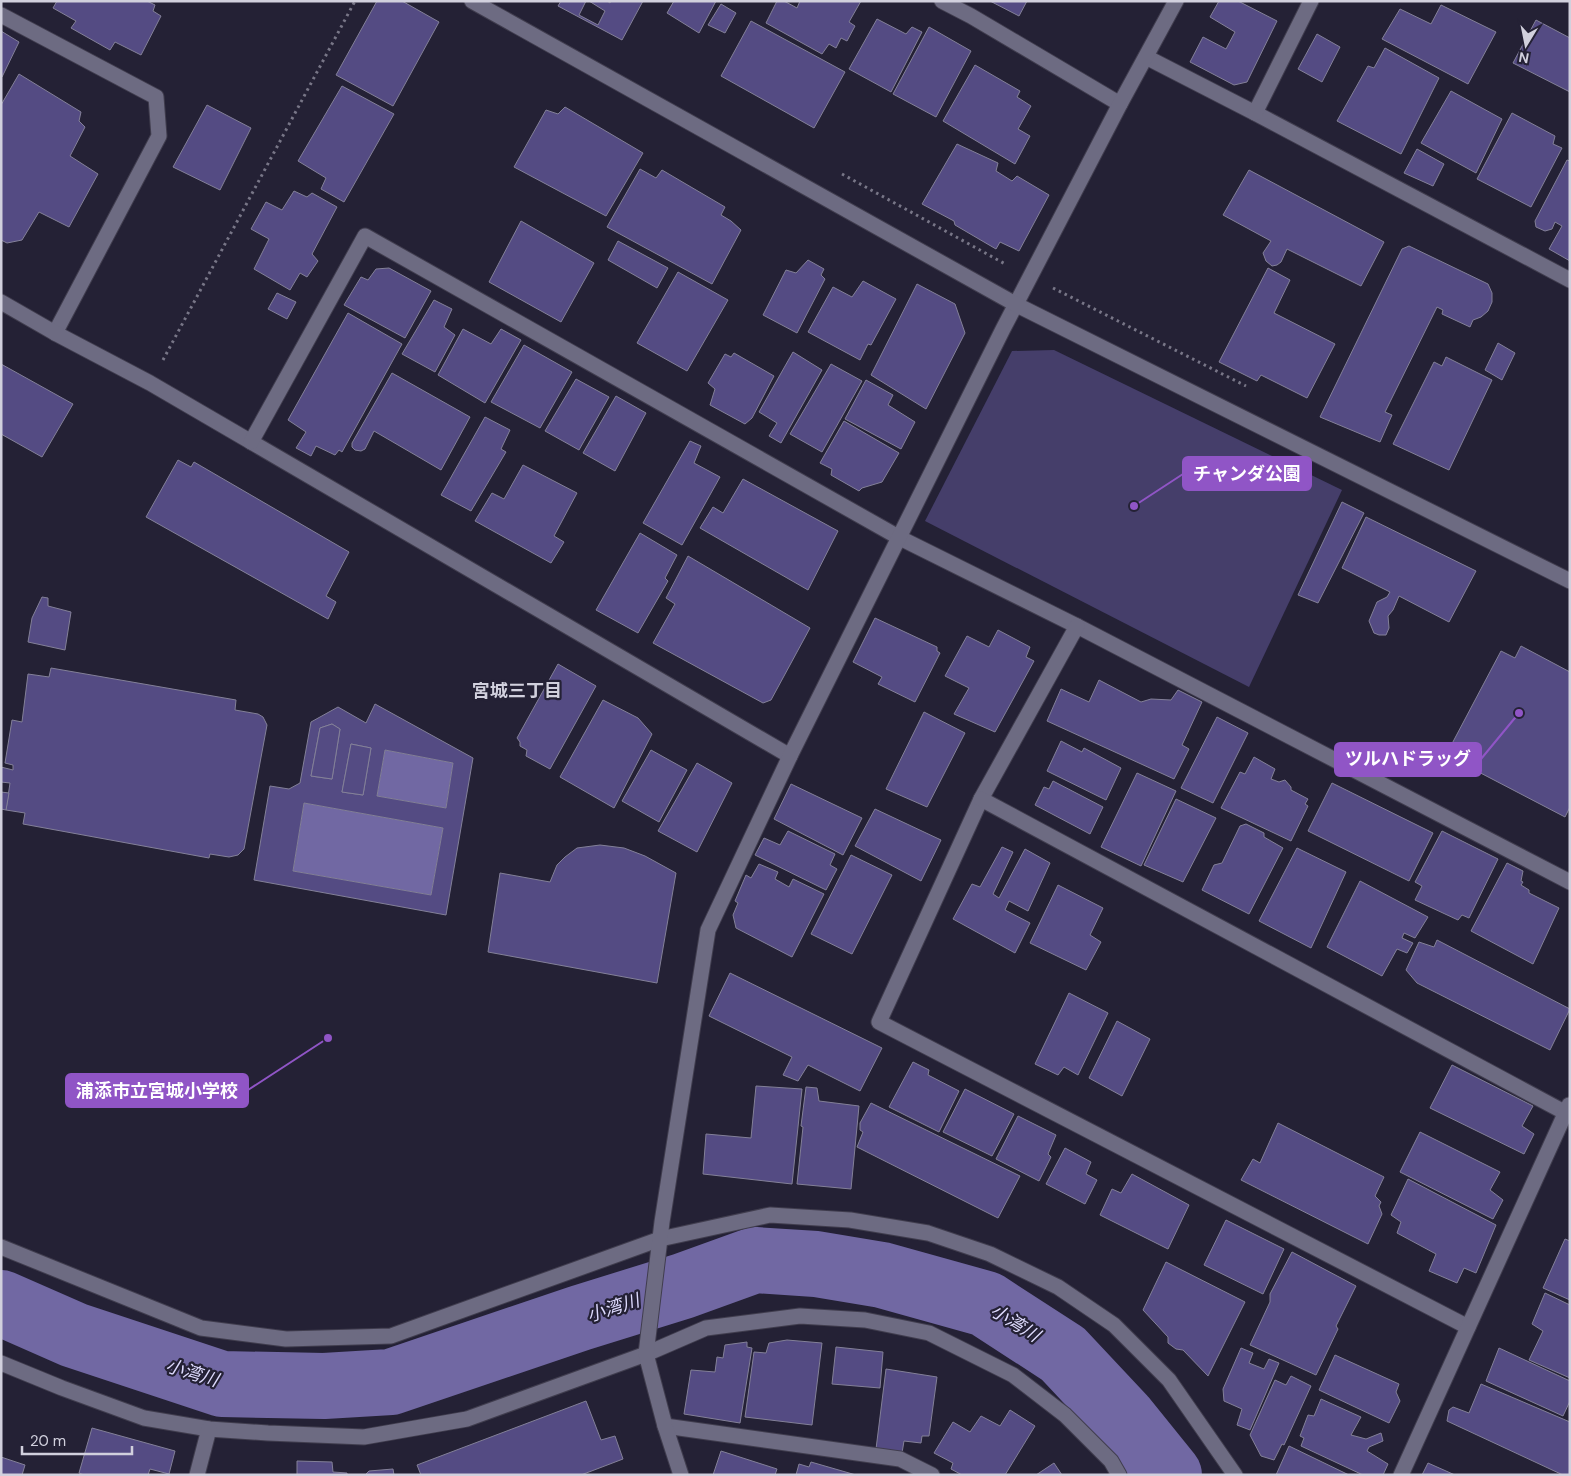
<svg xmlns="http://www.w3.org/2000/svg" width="1571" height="1476" font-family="'DM Sans','Noto Sans JP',sans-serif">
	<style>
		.green { fill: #453e6a }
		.water { fill: #7168a3 }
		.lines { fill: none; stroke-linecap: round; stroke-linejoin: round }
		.river { stroke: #7168a3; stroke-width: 66 }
		.building { fill: #544b83; stroke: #838098; fill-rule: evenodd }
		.minor-casing { stroke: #403d4e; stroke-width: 17 }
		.tertiary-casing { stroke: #403d4e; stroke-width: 17 }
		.path { stroke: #787687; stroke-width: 3; stroke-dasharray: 2.5 4; stroke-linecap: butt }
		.minor { stroke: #6d6b82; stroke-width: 15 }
		.tertiary { stroke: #6d6b82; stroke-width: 15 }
		.labels { text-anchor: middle; stroke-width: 4.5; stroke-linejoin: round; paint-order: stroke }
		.neighbourhood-label { font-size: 18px; font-weight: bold; fill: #d1d0dd; stroke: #242135 }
		.water-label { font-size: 18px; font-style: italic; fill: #dddafd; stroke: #242135 }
		.leader { fill: none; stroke: #9055c6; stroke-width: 2 }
		.callout-dot { fill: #9055c6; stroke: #242135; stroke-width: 2 }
		.callout { fill: #9055c6; stroke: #9055c6; stroke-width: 2 }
		.callout-label { font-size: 18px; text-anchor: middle; font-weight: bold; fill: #fff }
	</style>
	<rect width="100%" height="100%" fill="#242135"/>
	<polygon class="green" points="1054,350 1342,490 1249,687 925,521 1012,351"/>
	<g class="water">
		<polygon points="385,750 453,763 446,808 377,796"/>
		<polygon points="304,803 443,828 431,895 293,871"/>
	</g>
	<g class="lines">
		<polyline class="river" points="1,1303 74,1335 222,1384 324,1386 391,1382 580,1318 683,1286 755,1260 816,1264 882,1275 986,1304 1063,1354 1123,1418 1169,1475"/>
	</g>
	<g class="building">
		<polygon points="57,1 147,1 155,5 153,11 161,16 141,55 115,42 110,50 71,28 76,21 53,8"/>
		<polygon points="377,1 402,1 439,22 393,106 336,75"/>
		<polygon points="561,1 586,1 579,15 598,25 605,11 589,1 607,1 610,3 611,1 643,1 622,40 558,6"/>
		<polygon points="674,1 716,1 699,33 667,13"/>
		<polygon points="777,1 784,1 797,8 800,1 861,1 849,22 855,26 847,41 841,38 836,48 829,44 822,54 766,23"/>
		<polygon points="990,1 1027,1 1019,16"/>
		<polygon points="1219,1 1238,1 1277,21 1247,82 1234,85 1190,62 1203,37 1226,49 1235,32 1210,17"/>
		<polygon points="721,4 736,13 725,33 708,25"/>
		<polygon points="1441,5 1496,32 1468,84 1382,39 1400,9 1431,24"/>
		<polygon points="877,19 906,34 912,27 922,32 891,92 849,69"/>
		<polygon points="1536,20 1570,38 1570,92 1513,63"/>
		<polygon points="751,21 845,72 814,128 721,76"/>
		<polygon points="929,27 971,51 936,117 893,94"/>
		<polygon points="1,31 19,42 2,77 1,77"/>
		<polygon points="1317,34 1340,47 1322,82 1298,69"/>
		<polygon points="1385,48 1439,78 1401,154 1337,121 1368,66 1374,68"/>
		<polygon points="975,65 1020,91 1017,97 1031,106 1018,129 1030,136 1015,164 943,121"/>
		<polygon points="19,74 81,112 79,121 85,127 70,156 98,174 69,227 39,212 22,240 7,243 1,240 1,105"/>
		<polygon points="342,86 394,114 344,202 321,189 326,178 298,161"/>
		<polygon points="1451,91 1502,119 1476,173 1421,143"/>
		<polygon points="207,105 251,128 220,190 173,167"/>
		<polygon points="565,107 643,153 606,216 514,167 546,110 558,114"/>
		<polygon points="1512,113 1555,136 1553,144 1562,148 1531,207 1477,179"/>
		<polygon points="957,144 998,163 996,171 1012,181 1017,176 1049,195 1019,251 1000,242 996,249 955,225 954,221 922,204"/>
		<polygon points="1417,149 1444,164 1433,186 1404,173"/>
		<polygon points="1567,160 1570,161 1570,261 1549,249 1562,226 1555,222 1552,229 1545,231 1536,227 1535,221"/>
		<polygon points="640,169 656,178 662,170 725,207 721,215 731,221 741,230 712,284 607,227"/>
		<polygon points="1249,170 1384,242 1361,286 1287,249 1281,262 1277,265 1272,266 1266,261 1263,253 1271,241 1223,215"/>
		<polygon points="294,191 307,197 312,193 337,207 312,254 318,261 307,277 300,273 290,290 254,269 269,239 251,229 266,202 282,210"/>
		<polygon points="521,221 594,263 561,322 489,282"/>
		<polygon points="618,241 668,268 657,288 608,260"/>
		<polygon points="1409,246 1488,284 1492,293 1492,302 1488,311 1481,317 1473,320 1470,327 1442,314 1443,310 1437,307 1385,412 1392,415 1380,442 1320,417 1402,249"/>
		<polygon points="808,260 824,269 821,275 825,279 797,333 763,315 786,270 796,273"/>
		<polygon points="389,268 431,291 405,338 344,305 361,277 368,280 376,269"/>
		<polygon points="1268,268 1290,280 1274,313 1335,344 1307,398 1261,375 1257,381 1219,362"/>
		<polygon points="678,272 728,300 687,371 637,343"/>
		<polygon points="863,281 896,299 871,345 868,344 860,360 808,332 833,287 852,297"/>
		<polygon points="917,284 955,304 965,333 926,409 871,375"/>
		<polygon points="277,293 296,302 287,319 268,309"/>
		<polygon points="434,300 452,309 444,327 455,335 435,372 402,354"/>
		<polygon points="348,313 402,344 342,452 339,450 335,455 316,446 311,456 296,448 306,432 288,420"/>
		<polygon points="463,329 491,344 501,329 521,340 485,403 438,375"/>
		<polygon points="1498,343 1515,353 1502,380 1485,370"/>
		<polygon points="524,345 572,372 540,428 491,402"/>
		<polygon points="793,352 822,370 781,443 769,436 777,423 759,412"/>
		<polygon points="734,353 774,376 752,418 745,424 710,405 715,389 708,383 725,354 731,357"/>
		<polygon points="1446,357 1492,380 1449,470 1393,444 1434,362 1442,366"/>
		<polygon points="1,364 73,404 42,457 1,434"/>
		<polygon points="831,364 862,381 822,452 790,434"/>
		<polygon points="392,373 470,417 441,470 374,431 365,449 361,451 355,450 352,447 352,443"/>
		<polygon points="576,379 609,397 579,450 545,431"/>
		<polygon points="866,380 893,395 888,405 915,422 901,449 845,419"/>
		<polygon points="616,396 646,413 615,471 583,453"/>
		<polygon points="485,417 510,430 501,449 506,452 471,511 441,495"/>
		<polygon points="844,421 899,453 882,482 862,488 859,491 831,475 832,469 820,463"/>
		<polygon points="690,441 701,446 694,463 720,477 682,545 643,523"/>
		<polygon points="178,460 191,467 194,462 349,552 326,596 336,602 328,619 146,517"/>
		<polygon points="523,465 577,493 554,536 564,542 551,563 475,521 492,493 504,499"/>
		<polygon points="743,479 838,531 808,590 700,528 713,507 723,513"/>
		<polygon points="1342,502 1364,513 1318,603 1298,595"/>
		<polygon points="1366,517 1476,571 1449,622 1399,596 1393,610 1388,616 1389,628 1386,635 1379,635 1374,633 1369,621 1377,602 1387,597 1390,592 1342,568"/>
		<polygon points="640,533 677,555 665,578 668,581 638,633 596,610"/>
		<polygon points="688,556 810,628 771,700 763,703 653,643 675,604 666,598"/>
		<polygon points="42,597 48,598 48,606 71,612 65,650 28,642 32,618"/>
		<polygon points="875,618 937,647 937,651 940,653 915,702 878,684 882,677 853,662"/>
		<polygon points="998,630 1030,647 1026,657 1034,661 995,732 954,714 969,688 945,676 967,636 989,647"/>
		<polygon points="1521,646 1570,672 1570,807 1565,817 1446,755 1501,651 1515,658"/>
		<polygon points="558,664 596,686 550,769 526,756 527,750 520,746 520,742 517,738"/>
		<polygon points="51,668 236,700 235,710 258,714 263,717 267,725 244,849 238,855 229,857 210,854 209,858 23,824 25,813 6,810 10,783 1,782 1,767 13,770 13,765 5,763 12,720 22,722 28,674 49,677"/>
		<polygon points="1099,680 1141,702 1151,699 1171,700 1178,690 1202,702 1182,745 1189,749 1174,779 1047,721 1061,689 1089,702"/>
		<polygon points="603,700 638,718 652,734 614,808 560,777"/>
		<path d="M375 704 473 758 446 915 254 880 270 786 289 789 300 783 311 722 338 707 366 723ZM332 724 340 729 332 779 311 776 320 728ZM351 744 371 748 363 795 342 792ZM385 750 453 763 446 808 377 796ZM304 803 443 828 431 895 293 871Z"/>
		<polygon points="924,712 965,733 927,807 886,789"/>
		<polygon points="1217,717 1248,733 1213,803 1181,788"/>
		<polygon points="332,724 340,729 332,779 311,776 320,728"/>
		<polygon points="1061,741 1082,752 1084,748 1121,768 1106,800 1047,771"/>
		<polygon points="351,744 371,748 363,795 342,792"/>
		<polygon points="651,750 687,770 659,822 622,801"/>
		<polygon points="1254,757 1275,769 1271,779 1279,782 1285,780 1291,787 1291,790 1308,799 1305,804 1308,806 1291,841 1221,808 1240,772 1245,774"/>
		<polygon points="697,763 732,783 697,852 658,831"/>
		<polygon points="1137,773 1176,791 1141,866 1101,847"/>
		<polygon points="1053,781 1103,807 1090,834 1035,805 1044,787 1049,789"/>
		<polygon points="1332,783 1433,833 1409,881 1308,831"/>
		<polygon points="791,784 862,818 843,855 774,819"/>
		<polygon points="1,792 9,793 6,810 1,809"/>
		<polygon points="1176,799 1216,818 1183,882 1144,865"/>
		<polygon points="875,809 941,840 921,881 855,846"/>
		<polygon points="1246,824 1264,833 1264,837 1283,848 1249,914 1202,890 1214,865 1222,863 1240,826"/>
		<polygon points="788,831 835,854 830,865 837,869 826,890 755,855 764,838 780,845"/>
		<polygon points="1442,831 1498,859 1469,918 1462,915 1458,920 1415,900 1422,886 1415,882"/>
		<polygon points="600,845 624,848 645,856 676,873 657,983 488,952 500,873 550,882 557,865 565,857 577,848"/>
		<polygon points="1002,847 1013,852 993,894 999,898 1025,849 1050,863 1028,911 1009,901 1005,910 1030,923 1015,953 953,919 972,884 980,887"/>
		<polygon points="1297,848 1346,872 1311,948 1259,921"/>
		<polygon points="851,855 892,875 852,954 811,934"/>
		<polygon points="1507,863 1523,871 1521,881 1523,882 1521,885 1529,890 1529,893 1559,908 1533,964 1471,931"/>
		<polygon points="759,864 778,872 775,879 789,887 793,879 824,894 792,957 736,928 733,915 738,903 735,901 746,875 751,878"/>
		<polygon points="1360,881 1428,917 1415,938 1404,933 1402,938 1413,943 1407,953 1397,949 1382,976 1327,947"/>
		<polygon points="1058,885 1103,908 1090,935 1101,942 1086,970 1030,943"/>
		<polygon points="1437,940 1570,1009 1550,1050 1417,983 1406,970 1419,942 1434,947"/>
		<polygon points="730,973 882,1048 860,1091 808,1065 798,1081 783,1075 792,1057 709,1016"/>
		<polygon points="1069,993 1108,1013 1078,1075 1064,1067 1058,1075 1035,1064"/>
		<polygon points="1117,1021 1150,1039 1122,1096 1089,1078"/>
		<polygon points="913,1062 929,1070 928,1075 959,1091 939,1132 889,1107"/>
		<polygon points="1452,1065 1533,1106 1522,1126 1534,1134 1524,1154 1430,1108"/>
		<polygon points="756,1086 802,1089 792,1184 703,1174 706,1134 751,1138"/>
		<polygon points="806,1087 817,1088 819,1101 859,1106 851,1189 797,1184 803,1127 801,1126"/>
		<polygon points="965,1089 1014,1114 992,1156 943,1132"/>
		<polygon points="871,1103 1020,1176 998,1218 857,1147 863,1132 860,1130 860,1123"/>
		<polygon points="1018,1116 1056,1135 1048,1154 1051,1157 1039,1181 996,1159"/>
		<polygon points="1278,1123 1384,1177 1375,1196 1381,1202 1379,1206 1382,1214 1368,1244 1241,1180 1253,1159 1260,1163"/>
		<polygon points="1420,1132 1500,1172 1490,1190 1503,1200 1493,1219 1400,1172"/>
		<polygon points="1065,1148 1091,1162 1086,1174 1097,1180 1085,1204 1046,1184"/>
		<polygon points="1132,1174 1189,1205 1168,1249 1100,1215 1112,1189 1121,1193"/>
		<polygon points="1408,1179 1496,1225 1476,1273 1464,1268 1457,1283 1429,1271 1436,1254 1397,1233 1401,1222 1391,1215"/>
		<polygon points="1226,1220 1284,1249 1263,1294 1204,1265"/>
		<polygon points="1565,1239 1570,1241 1570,1300 1543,1288"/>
		<polygon points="1292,1252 1356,1286 1336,1326 1338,1329 1316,1375 1250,1345 1270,1302 1270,1294"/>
		<polygon points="1166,1262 1245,1302 1208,1376 1183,1350 1176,1349 1168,1343 1168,1337 1143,1310"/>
		<polygon points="1545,1293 1570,1305 1570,1378 1529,1360 1543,1331 1532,1324"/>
		<polygon points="787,1340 822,1343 812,1425 745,1417 754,1352 766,1353 769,1343"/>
		<polygon points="747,1342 747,1347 752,1348 740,1423 684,1414 691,1370 715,1372 717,1357 723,1358 725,1345"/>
		<polygon points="836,1347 883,1352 880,1388 832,1384"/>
		<polygon points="1241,1348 1253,1353 1249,1363 1264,1369 1269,1359 1279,1363 1250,1430 1237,1425 1242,1409 1224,1401 1223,1389"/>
		<polygon points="1499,1348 1570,1381 1570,1401 1563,1416 1486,1381"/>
		<polygon points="1335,1355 1399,1384 1396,1392 1400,1401 1389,1423 1319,1390"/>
		<polygon points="886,1369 937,1377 929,1436 922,1436 921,1443 904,1441 902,1453 876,1449"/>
		<polygon points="1291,1376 1311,1386 1284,1445 1282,1444 1274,1460 1261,1456 1250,1435 1275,1380 1286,1385"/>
		<polygon points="1481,1384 1570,1422 1570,1475 1563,1475 1447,1421 1449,1410 1453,1407 1469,1413"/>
		<polygon points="1321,1399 1361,1417 1351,1435 1366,1439 1381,1433 1383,1441 1369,1447 1367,1451 1388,1464 1383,1475 1363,1475 1301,1446 1304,1438 1300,1436 1308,1415 1314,1416"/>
		<polygon points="586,1401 601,1440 615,1436 623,1459 581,1475 421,1475 417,1465"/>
		<polygon points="1010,1410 1035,1426 1005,1475 962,1475 951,1469 953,1463 934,1453 953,1422 970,1432 981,1416 1000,1426"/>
		<polygon points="92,1428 175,1451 169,1474 150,1469 148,1475 84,1475 79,1473"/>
		<polygon points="1289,1446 1349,1475 1276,1475"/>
		<polygon points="721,1451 777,1469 775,1475 713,1475"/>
		<polygon points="1,1457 25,1465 22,1475 1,1475"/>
		<polygon points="297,1461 332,1462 333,1472 347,1473 347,1475 297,1475"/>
		<polygon points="811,1462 856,1475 796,1475 799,1464 809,1467"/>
		<polygon points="1054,1463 1062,1475 1036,1475"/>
		<polygon points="1428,1463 1455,1475 1422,1475"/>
		<polygon points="393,1469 394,1475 365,1475 369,1471"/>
	</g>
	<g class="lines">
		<defs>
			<g id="minor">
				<polyline points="942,1 971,16 1120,104"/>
				<polyline points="1,15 156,97 159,136 55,333"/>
				<polyline points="1146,57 1255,113 1570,280"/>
				<polyline points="1255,113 1311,1"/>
				<polyline points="1,302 55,333 150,383 790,756"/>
				<polyline points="251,442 365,236 900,538 1077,626 1570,882"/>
				<polyline points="1077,626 981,799 879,1022 1468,1327"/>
				<polyline points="981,799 1566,1113"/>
				<polyline points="1,1247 201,1328 286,1339 391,1336 660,1239 770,1215 850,1220 928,1233 990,1254 1058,1287 1114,1325 1169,1380 1235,1475"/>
				<polyline points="1,1363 62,1388 144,1418 209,1429 268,1433 364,1437 467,1419 646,1354 706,1328 800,1316 865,1320 929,1333 1013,1375 1065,1415 1111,1461 1119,1475"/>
				<polyline points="665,1426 900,1459 932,1475"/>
				<polyline points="197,1475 209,1429"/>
				<polyline points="681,1475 665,1426 646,1354 662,1222 708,930 790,756 1003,329 1120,104 1176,1"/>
				<polyline points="1401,1475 1569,1105"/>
			</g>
			<polyline id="tertiary" points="472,1 1017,305 1570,581"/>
		</defs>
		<use href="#minor" class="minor-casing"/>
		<use href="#tertiary" class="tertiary-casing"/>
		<g class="path">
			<polyline points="842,174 1007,265"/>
			<polyline points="1053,288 1246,386"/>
			<polyline points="163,360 355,1"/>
		</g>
		<use href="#minor" class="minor"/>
		<use href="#tertiary" class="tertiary"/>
	</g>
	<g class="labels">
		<g class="neighbourhood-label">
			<text x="517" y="697">宮城三丁目</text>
		</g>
		<g class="water-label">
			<text transform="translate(613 1308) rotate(-18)" y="6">小湾川</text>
			<text transform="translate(1015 1323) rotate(32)" y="6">小湾川</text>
			<text transform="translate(192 1373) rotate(17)" y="6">小湾川</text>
		</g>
	</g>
	<path class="leader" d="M1134 506L1183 474M1519 713L1481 759M328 1038L248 1090"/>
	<g class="callout-dot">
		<circle cx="1134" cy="506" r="5"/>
		<circle cx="1519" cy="713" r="5"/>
		<circle cx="328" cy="1038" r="5"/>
	</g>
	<g class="callout">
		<rect x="1183" y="457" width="128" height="33" rx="5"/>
		<rect x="1335" y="743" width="146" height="33" rx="5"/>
		<rect x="66" y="1074" width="182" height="33" rx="5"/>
	</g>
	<g class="callout-label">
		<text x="1247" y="480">チャンダ公園</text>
		<text x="1408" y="765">ツルハドラッグ</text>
		<text x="157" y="1097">浦添市立宮城小学校</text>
	</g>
	<rect width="1571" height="1476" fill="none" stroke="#d1d0dd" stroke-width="5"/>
	<g transform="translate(1526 45) rotate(190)" stroke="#242135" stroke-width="4" paint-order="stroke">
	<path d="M0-4L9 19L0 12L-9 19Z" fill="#d1d0dd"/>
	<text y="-8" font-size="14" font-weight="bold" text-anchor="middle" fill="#d1d0dd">N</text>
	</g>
	<path d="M22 1446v8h110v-8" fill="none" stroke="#d1d0dd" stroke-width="2.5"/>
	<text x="30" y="1446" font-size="15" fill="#d1d0dd" stroke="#242135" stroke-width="4" paint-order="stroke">20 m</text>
</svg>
